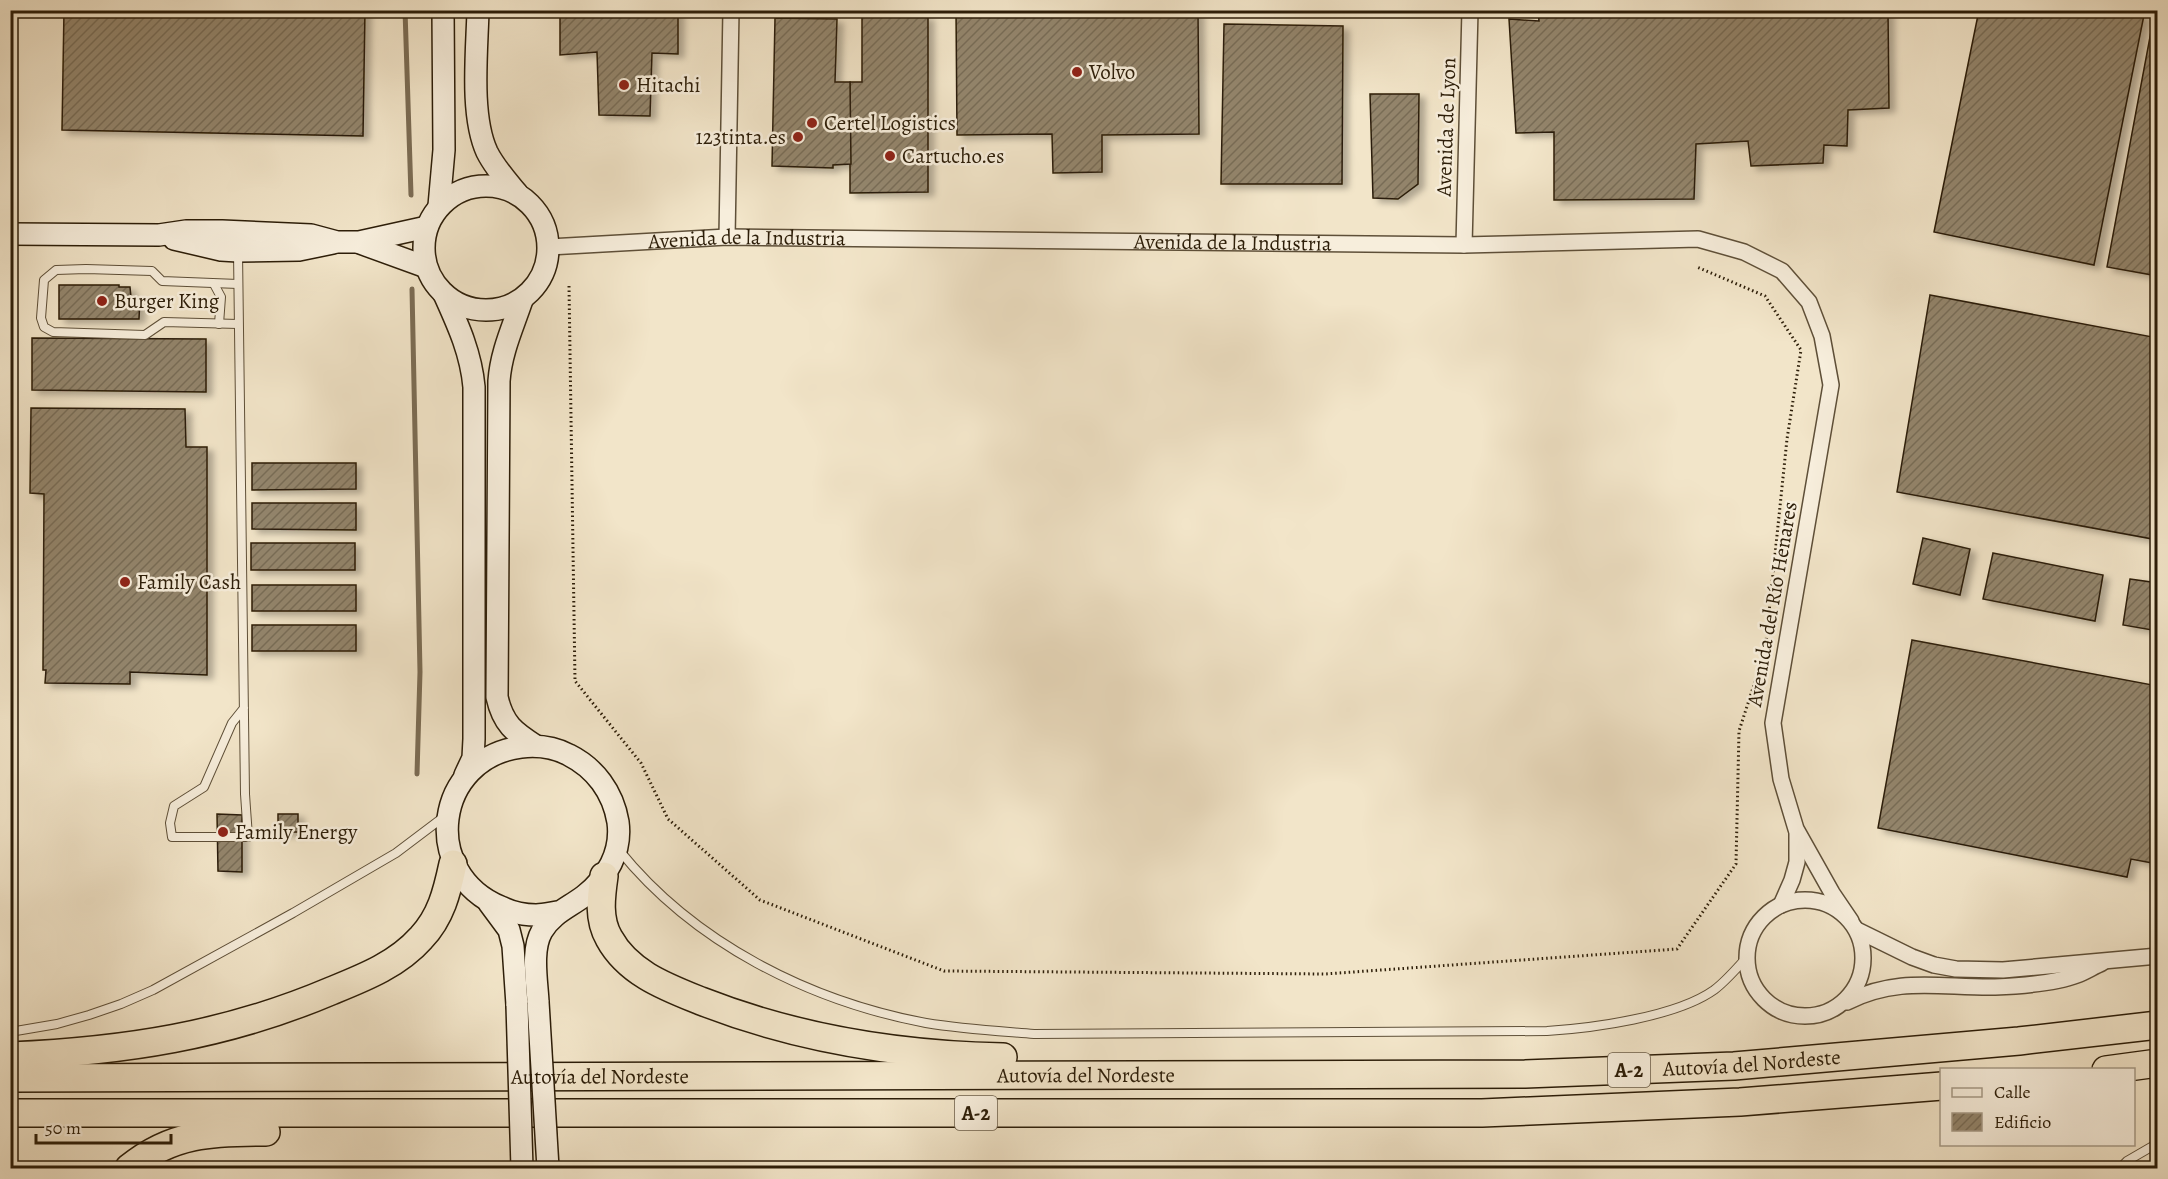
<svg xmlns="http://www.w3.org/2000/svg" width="2168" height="1179" font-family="Alegreya,serif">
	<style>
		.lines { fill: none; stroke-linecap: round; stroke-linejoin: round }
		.stream { stroke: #7b6c54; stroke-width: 5 }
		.building { fill: url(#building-hatch); stroke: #2c1d08; stroke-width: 1.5; filter: url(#shadow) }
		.lane-casing { stroke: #5e4f38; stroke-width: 10 }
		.street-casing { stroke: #5e4f38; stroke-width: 18 }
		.secondary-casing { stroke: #2c1d08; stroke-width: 24 }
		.highway-casing { stroke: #2c1d08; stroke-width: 30 }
		.path { stroke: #2c1d08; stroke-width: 3; stroke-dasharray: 1.5 3; stroke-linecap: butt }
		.lane { stroke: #f7eedc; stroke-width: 8 }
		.street { stroke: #f7eedc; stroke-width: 15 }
		.secondary { stroke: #f7eedc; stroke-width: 21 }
		.highway { stroke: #f2e5c9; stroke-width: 27 }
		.secondary-bridge-casing { stroke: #2c1d08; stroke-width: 24; stroke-linecap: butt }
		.secondary-bridge { stroke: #f7eedc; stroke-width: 21 }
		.poi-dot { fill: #8f2418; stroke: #f7eedc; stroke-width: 2 }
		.labels { text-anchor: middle; stroke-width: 5; stroke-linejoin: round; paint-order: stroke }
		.shield { fill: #f7eedc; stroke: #695c48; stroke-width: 1.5 }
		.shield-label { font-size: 20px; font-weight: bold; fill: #2c1d08 }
		.poi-label { font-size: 21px; fill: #2c1d08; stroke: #f7eedc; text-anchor: start }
		.street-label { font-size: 21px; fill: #2c1d08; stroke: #f7eedc }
	</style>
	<defs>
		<pattern id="building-hatch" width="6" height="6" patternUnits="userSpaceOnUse" patternTransform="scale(1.5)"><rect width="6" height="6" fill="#93856c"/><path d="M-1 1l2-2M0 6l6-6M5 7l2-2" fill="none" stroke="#786c57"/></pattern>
		<filter id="shadow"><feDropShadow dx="6" dy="4" stdDeviation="3" flood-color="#0004"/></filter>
	</defs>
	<rect width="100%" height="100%" fill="#f2e5c9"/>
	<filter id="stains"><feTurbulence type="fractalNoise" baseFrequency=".00333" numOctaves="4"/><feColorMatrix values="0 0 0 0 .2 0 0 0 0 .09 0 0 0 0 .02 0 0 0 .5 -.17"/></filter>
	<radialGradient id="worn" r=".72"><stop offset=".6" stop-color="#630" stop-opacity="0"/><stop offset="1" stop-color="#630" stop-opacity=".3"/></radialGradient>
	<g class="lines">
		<g class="stream">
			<polyline points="405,10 411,195"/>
			<polyline points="412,289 420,672 417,774"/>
		</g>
	</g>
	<g class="building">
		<polygon points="64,10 365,10 363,136 62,130"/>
		<polygon points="560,10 678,10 678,54 652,53 650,116 599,115 597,52 560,55"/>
		<polygon points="956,10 1198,10 1199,134 1102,135 1102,172 1053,173 1052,134 957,135"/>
		<polygon points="1538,10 1888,10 1889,108 1848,110 1847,146 1824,145 1823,163 1751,166 1748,141 1696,144 1694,199 1554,200 1554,132 1516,133 1509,19 1539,21"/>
		<polygon points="1979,10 2124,10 2144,15 2094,265 1934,232"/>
		<polygon points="2155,10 2158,10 2158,276 2107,267"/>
		<polygon points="862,16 928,16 928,192 850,193 850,82 862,82"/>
		<polygon points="775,18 837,19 835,82 850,82 851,164 833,165 833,168 772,166"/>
		<polygon points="1224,24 1343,26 1342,184 1221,184"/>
		<polygon points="1370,94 1419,94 1418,184 1398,199 1373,198"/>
		<polygon points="59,285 119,285 119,287 130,287 131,297 140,297 139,319 59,319"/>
		<polygon points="1930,295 2158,338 2158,540 1897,492"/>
		<polygon points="32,338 206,339 206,392 32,390"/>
		<polygon points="31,408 185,409 186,447 207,447 207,675 130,672 130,684 45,683 46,670 43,670 44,494 30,493"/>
		<polygon points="252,463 356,463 356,489 252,490"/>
		<polygon points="252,503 356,503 356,530 252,529"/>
		<polygon points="1923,538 1970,549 1960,595 1913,584"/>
		<rect x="251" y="543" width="104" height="27"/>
		<polygon points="1993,553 2103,575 2095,621 1983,599"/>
		<polygon points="2130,579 2158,583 2158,604 2152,630 2123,625"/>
		<rect x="252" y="585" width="104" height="26"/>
		<rect x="252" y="625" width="104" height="26"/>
		<polygon points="1912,640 2158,686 2158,864 2131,859 2127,877 1878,828"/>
		<polygon points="217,814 242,815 242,872 218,871"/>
		<rect x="278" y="814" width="20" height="18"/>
	</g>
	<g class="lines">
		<defs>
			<g id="lane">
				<polyline points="238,252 245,794 248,837 172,837 170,823 174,806 204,787 232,723 244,708"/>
				<polyline points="214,284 221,297 219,324"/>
				<polyline points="238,324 164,322 145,335 53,332 44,327 41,318 44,280 56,270 86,269 152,271 162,281 238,284"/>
				<path d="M619 850C694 943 809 1001 926 1023 962 1029 998 1031 1034 1034L1547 1031C1593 1028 1676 1017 1714 990 1726 981 1737 968 1747 957"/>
				<polyline points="10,1032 57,1024 89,1015 121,1004 153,990 293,913 396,853 445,816"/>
				<polyline points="2120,1168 2127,1161 2158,1143"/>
			</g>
			<g id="street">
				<polyline points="727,237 731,10"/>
				<polyline points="1464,245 1470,10"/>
				<path id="s1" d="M549 247 727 237 1464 245 1698 239 1744 252 1782 271 1809 302 1822 336 1831 385 1773 723 1781 779 1796 829 1832 893 1851 921"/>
				<circle cx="1805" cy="958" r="58"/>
				<polyline points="1781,905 1792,880 1797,862 1797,832"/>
				<polyline points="1857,930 1912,957 1934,965 1956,969 2003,970 2158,956"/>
				<path d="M1847 1002C1898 976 1941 988 1995 987 2018 986 2057 983 2077 975 2085 972 2093 967 2102 963"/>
			</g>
			<g id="secondary">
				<path d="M478 10C477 52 470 115 487 152 495 168 506 180 517 193"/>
				<circle cx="486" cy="248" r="62"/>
				<polyline points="439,206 444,150 443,10"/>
				<polyline points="10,234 159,235 186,231 222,231 311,235 337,242 359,242 427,227"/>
				<polyline points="174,239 221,250 238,251 299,250 333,243"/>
				<polyline points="360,243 426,267"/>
				<path d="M444 294C458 325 471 353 474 387V739L473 758 465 775"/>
				<path d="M522 300C513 327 501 352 499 381L497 697C503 724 514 732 536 746"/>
				<polyline points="489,903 509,930 513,946 517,1005"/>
				<path d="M538 1002C537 981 531 950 542 931 553 913 568 908 584 896 607 878 622 852 618 822 613 792 595 768 569 755 554 747 538 745 521 747 435 758 419 873 501 907 511 912 525 915 536 915 543 915 551 913 558 912"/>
			</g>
			<g id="highway">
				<path d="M604 876C601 897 598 919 609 938 628 973 666 987 701 1001 798 1039 898 1055 1003 1057"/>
				<path d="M10 1056C124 1051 225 1036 331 991 363 978 397 965 421 938 441 917 447 892 453 864"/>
				<polyline points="2106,1070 2158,1063"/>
				<path id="s2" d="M10 1078 1525 1074 1734 1066 2019 1041 2158 1025"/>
				<polyline points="10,1113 1482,1113 1740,1102 1942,1086"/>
				<path d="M129 1168C172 1133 212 1132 266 1132"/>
			</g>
		</defs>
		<use href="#lane" class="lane-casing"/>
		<use href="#street" class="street-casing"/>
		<use href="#secondary" class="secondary-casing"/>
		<use href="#highway" class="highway-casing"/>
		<polyline class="path" points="569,286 575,681 641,763 668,819 760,900 944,971 1325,974 1677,949 1736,864 1739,731 1765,651 1787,439 1801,350 1765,296 1697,267"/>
		<use href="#lane" class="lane"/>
		<use href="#street" class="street"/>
		<use href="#secondary" class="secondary"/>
		<use href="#highway" class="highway"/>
		<defs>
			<g id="secondary-bridge">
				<polyline points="538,1002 548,1168"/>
				<polyline points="517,1005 522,1168"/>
			</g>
		</defs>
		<use href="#secondary-bridge" class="secondary-bridge-casing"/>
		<use href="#secondary-bridge" class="secondary-bridge"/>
	</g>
	<g class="poi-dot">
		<circle cx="1077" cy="72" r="6"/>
		<circle cx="624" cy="85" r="6"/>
		<circle cx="812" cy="123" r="6"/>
		<circle cx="798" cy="137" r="6"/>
		<circle cx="890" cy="156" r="6"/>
		<circle cx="102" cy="301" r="6"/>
		<circle cx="125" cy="582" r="6"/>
		<circle cx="223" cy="832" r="6"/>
	</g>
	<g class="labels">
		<g class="shield">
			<rect x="1608" y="1053" width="42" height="34" rx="4.5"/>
			<rect x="955" y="1096" width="42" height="34" rx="4.5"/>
		</g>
		<g class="shield-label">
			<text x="1629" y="1077">A-2</text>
			<text x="976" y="1120">A-2</text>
		</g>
		<g class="poi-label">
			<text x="1089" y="79">Volvo</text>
			<text x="636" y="92">Hitachi</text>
			<text x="824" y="130">Certel Logistics</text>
			<text x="786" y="144" text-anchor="end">123tinta.es</text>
			<text x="902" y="163">Cartucho.es</text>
			<text x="114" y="308">Burger King</text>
			<text x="137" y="589">Family Cash</text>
			<text x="235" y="839">Family Energy</text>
		</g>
		<g class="street-label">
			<text transform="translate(1446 127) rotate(-88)" y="7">Avenida de Lyon</text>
			<text dy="7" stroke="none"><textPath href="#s1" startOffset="198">Avenida de la Industria</textPath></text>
			<text dy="7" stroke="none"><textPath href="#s1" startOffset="684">Avenida de la Industria</textPath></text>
			<text transform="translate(1772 604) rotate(-80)" y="7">Avenida del Río Henares</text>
			<text dy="7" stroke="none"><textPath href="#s2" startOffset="1742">Autovía del Nordeste</textPath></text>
			<text dy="7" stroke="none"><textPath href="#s2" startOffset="1076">Autovía del Nordeste</textPath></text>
			<text dy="7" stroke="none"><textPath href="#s2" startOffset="590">Autovía del Nordeste</textPath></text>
		</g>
	</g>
	<rect width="2168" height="1179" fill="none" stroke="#f2e5c9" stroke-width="36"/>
	<rect x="12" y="12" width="2144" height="1155" fill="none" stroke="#2c1d08" stroke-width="3"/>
	<rect x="18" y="18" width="2132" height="1143" fill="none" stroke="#2c1d08" stroke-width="1.5"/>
	<rect x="1940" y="1068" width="195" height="78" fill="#f7eedc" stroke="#a69a87" stroke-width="1.5"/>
	<rect x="1952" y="1088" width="30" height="9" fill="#f7eedc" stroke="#a69a87" stroke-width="1.5"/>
	<text x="1994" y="1098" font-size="18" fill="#2c1d08">Calle</text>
	<rect x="1952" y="1113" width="30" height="18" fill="url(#building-hatch)" stroke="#a69a87" stroke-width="1.5"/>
	<text x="1994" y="1128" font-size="18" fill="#2c1d08">Edificio</text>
	<path d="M36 1134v9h135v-9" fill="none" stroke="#2c1d08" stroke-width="3"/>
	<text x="45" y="1134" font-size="18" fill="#2c1d08" stroke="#f7eedc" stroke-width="4.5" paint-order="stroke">50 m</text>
	<rect width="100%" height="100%" filter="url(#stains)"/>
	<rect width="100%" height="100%" fill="url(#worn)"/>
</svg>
